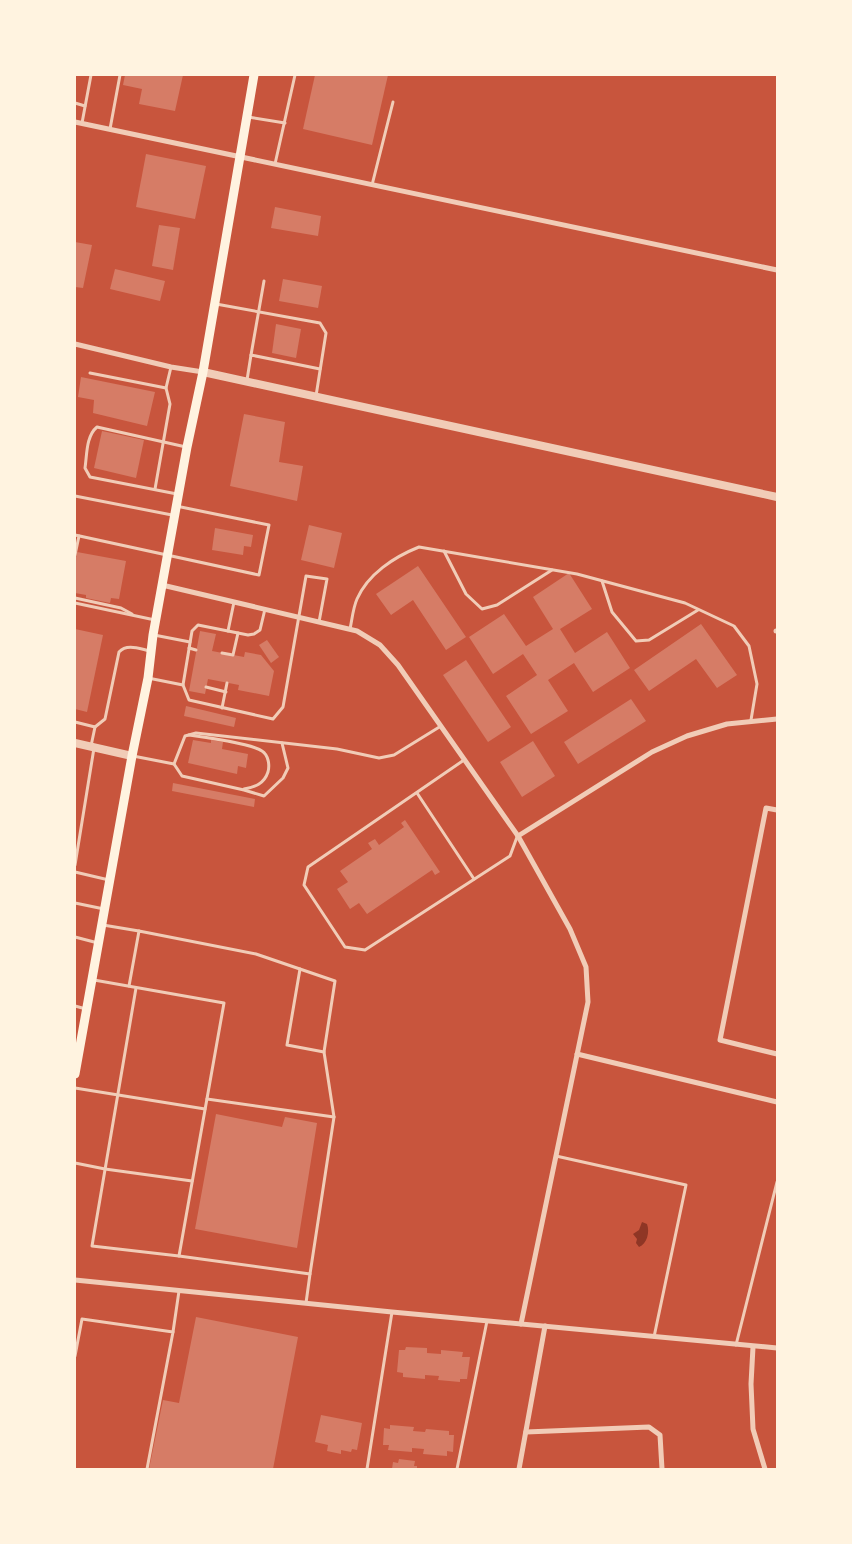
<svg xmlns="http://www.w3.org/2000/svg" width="852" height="1544" font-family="'PT Sans Narrow',sans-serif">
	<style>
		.water { fill: #8f3625 }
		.building { fill: #d67c66 }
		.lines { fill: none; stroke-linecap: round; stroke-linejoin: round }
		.service { stroke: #f1ccb7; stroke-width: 3 }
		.minor { stroke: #f1ccb7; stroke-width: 5 }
		.tertiary { stroke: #f1ccb7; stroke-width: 8 }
		.secondary { stroke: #fff3e0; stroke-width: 9 }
	</style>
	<rect width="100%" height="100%" fill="#c8553d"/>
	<path class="water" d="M642 1222 647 1224C650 1232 647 1244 639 1247L636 1243 637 1239 633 1234 639 1230Z"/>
	<g class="building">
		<polygon points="125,75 183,75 175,111 139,104 142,89 123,85"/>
		<polygon points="315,75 388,75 372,145 303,129"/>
		<polygon points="146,154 206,166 195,219 136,207"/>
		<polygon points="275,207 321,216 318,236 271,228"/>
		<polygon points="159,225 180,228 173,270 152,266"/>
		<polygon points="75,242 92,245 83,288 75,287"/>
		<polygon points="115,269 165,281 160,301 110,289"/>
		<polygon points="283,279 322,286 318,308 279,301"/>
		<polygon points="276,324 301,329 296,358 272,353"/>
		<polygon points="81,377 155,392 147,426 93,413 94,400 78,397"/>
		<polygon points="244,414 285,422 279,462 303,466 297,501 230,486"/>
		<polygon points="102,431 144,440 136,478 94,468"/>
		<polygon points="309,525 342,533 334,568 301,560"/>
		<polygon points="215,528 253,535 251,547 244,546 243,555 212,550"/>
		<polygon points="77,552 126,561 119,599 111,598 110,603 86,598 86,595 75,593 75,562"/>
		<polygon points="418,566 466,637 446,650 413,600 391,615 376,594"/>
		<polygon points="569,573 592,609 560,629 575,653 607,632 630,668 593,692 574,663 548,680 568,711 531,734 506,696 537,675 523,654 493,674 469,637 504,614 526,646 553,629 533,597"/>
		<polygon points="701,624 737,675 717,688 696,659 649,691 634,670"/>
		<polygon points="75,629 103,635 87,712 75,709"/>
		<polygon points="200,631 216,634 212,651 244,657 245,652 261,655 274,671 269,696 238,690 239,685 208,679 205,694 189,691"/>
		<polygon points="267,640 279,657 271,663 259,645"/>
		<polygon points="466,660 511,727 488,742 443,675"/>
		<polygon points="631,699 646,721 578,764 564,742"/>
		<polygon points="186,706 236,718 234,727 184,716"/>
		<polygon points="193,740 211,743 211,740 223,742 222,749 248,754 246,768 238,766 237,774 188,763"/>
		<polygon points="533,741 555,776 522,797 500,762"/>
		<polygon points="173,783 255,799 254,807 172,791"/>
		<polygon points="405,820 440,872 435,875 432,870 367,914 359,903 350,909 337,889 348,882 340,871 372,849 368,843 375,839 379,845 404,827 401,823"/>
		<polygon points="216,1114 282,1127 285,1117 317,1123 297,1248 195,1229"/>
		<polygon points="196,1317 298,1337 273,1469 149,1469 163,1400 179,1403"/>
		<polygon points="406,1347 427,1348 427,1353 441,1354 441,1350 463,1352 462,1357 470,1357 467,1379 460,1379 460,1382 438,1380 439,1376 425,1375 425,1379 403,1377 403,1373 397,1372 399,1350 405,1350"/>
		<polygon points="321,1415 362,1423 357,1450 352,1449 351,1452 341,1450 341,1454 327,1451 328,1445 315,1442"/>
		<polygon points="390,1425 414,1427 413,1431 425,1432 426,1429 449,1431 449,1435 454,1435 453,1452 447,1451 447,1456 423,1454 424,1449 412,1448 412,1452 388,1450 389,1445 383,1445 384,1428 390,1429"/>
		<polygon points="399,1459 415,1461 414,1466 417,1466 417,1469 392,1469 393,1462 398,1463"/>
	</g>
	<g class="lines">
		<g class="service">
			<polyline points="75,103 85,106"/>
			<polyline points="248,117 285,123"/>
			<polyline points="82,123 91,75"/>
			<polyline points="110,129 120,75"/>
			<polyline points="275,164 295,75"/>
			<polyline points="372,185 393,102"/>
			<polyline points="216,304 320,323 326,333 316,396"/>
			<polyline points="251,355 264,281"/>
			<polyline points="90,373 166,388"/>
			<polyline points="247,380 251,355 320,369"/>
			<polyline points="155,489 170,404 166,388 171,367"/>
			<path d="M177 494 90 477 85 468C87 455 86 436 97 427L186 447"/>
			<polyline points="75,496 172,515"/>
			<polyline points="75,535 259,575 269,525 176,506"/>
			<polyline points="444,551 466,594 482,609 497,605 552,570"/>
			<polyline points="75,555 79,536"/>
			<polyline points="602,581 612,612 636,641 649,640 698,610"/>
			<polyline points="75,598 121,608 132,614"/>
			<polyline points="75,603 155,620"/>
			<path d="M350 629C352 620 353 608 357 599 368 574 394 557 419 547L577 574 685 603 734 626 749 646 757 684 751 720"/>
			<polyline points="228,631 234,602"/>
			<polyline points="154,635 190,642"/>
			<polyline points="189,648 196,650"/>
			<polyline points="222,653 233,655 238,633"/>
			<polyline points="148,678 183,685 189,700 273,719 283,707 306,576 327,579 319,622"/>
			<polyline points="183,685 192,631 198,625 248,635 254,634 260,630 265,609"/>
			<polyline points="206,687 226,692"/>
			<polyline points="222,708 227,683"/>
			<path d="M75 722 95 727 105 719 119 652C127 643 140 649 150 651"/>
			<path d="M189 735C204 737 252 744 262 751 268 755 270 764 268 772 264 784 255 787 244 789"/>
			<polyline points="91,746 95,727"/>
			<polyline points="133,756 174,764 182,776 244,790 264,796 283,778 288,768 282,743"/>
			<polyline points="464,760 308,867 304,885 345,947 365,950 510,856 517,837"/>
			<polyline points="174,764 185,736 196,733 337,749 379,758 394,755 441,726"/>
			<polyline points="417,793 474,879"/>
			<polyline points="75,865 94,748"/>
			<polyline points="75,872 109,880"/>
			<polyline points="75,903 104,909"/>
			<polyline points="103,925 139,931"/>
			<polyline points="75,937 98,943"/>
			<polyline points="300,969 287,1045 324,1052"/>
			<polyline points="94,980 224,1003 179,1256 92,1246 136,988"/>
			<polyline points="129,986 139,931 256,954 335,981 324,1052 334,1117 310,1274 179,1256"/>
			<polyline points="75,1006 86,1009"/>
			<polyline points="75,1088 205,1109"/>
			<polyline points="207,1099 334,1117"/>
			<polyline points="556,1156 686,1185 654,1337"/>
			<polyline points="75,1163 105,1169 192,1181"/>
			<polyline points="306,1303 310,1274"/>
			<polyline points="173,1332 179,1291"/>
			<polyline points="736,1345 777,1182"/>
			<polyline points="75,1356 82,1319 173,1332 147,1469"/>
			<polyline points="367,1469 392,1312"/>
			<polyline points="457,1469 487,1321"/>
		</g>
		<g class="minor">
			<polyline points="75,122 777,270"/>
			<polyline points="75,344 171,367 203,372"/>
			<polyline points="162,585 357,631 380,645 398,665 518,836 570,929 586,967 588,1002 521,1324"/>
			<polyline points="776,631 777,631"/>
			<polyline points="777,810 766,808 720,1040 777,1054"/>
			<polyline points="518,836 652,752 687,736 727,724 777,719"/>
			<polyline points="577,1054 777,1102"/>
			<polyline points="75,1280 392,1312 777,1348"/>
			<polyline points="753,1347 751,1384 753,1429 765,1469"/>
			<polyline points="526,1432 649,1427 660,1435 662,1469"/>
			<polyline points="519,1469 545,1326"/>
		</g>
		<g class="tertiary">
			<polyline points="203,372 777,497"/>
			<polyline points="75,743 132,756"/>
		</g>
		<polyline class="secondary" points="75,1074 132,756 148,678 153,635 187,447 203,372 254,75"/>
	</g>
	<rect width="852" height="1544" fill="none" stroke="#fff3e0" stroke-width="152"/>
</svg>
